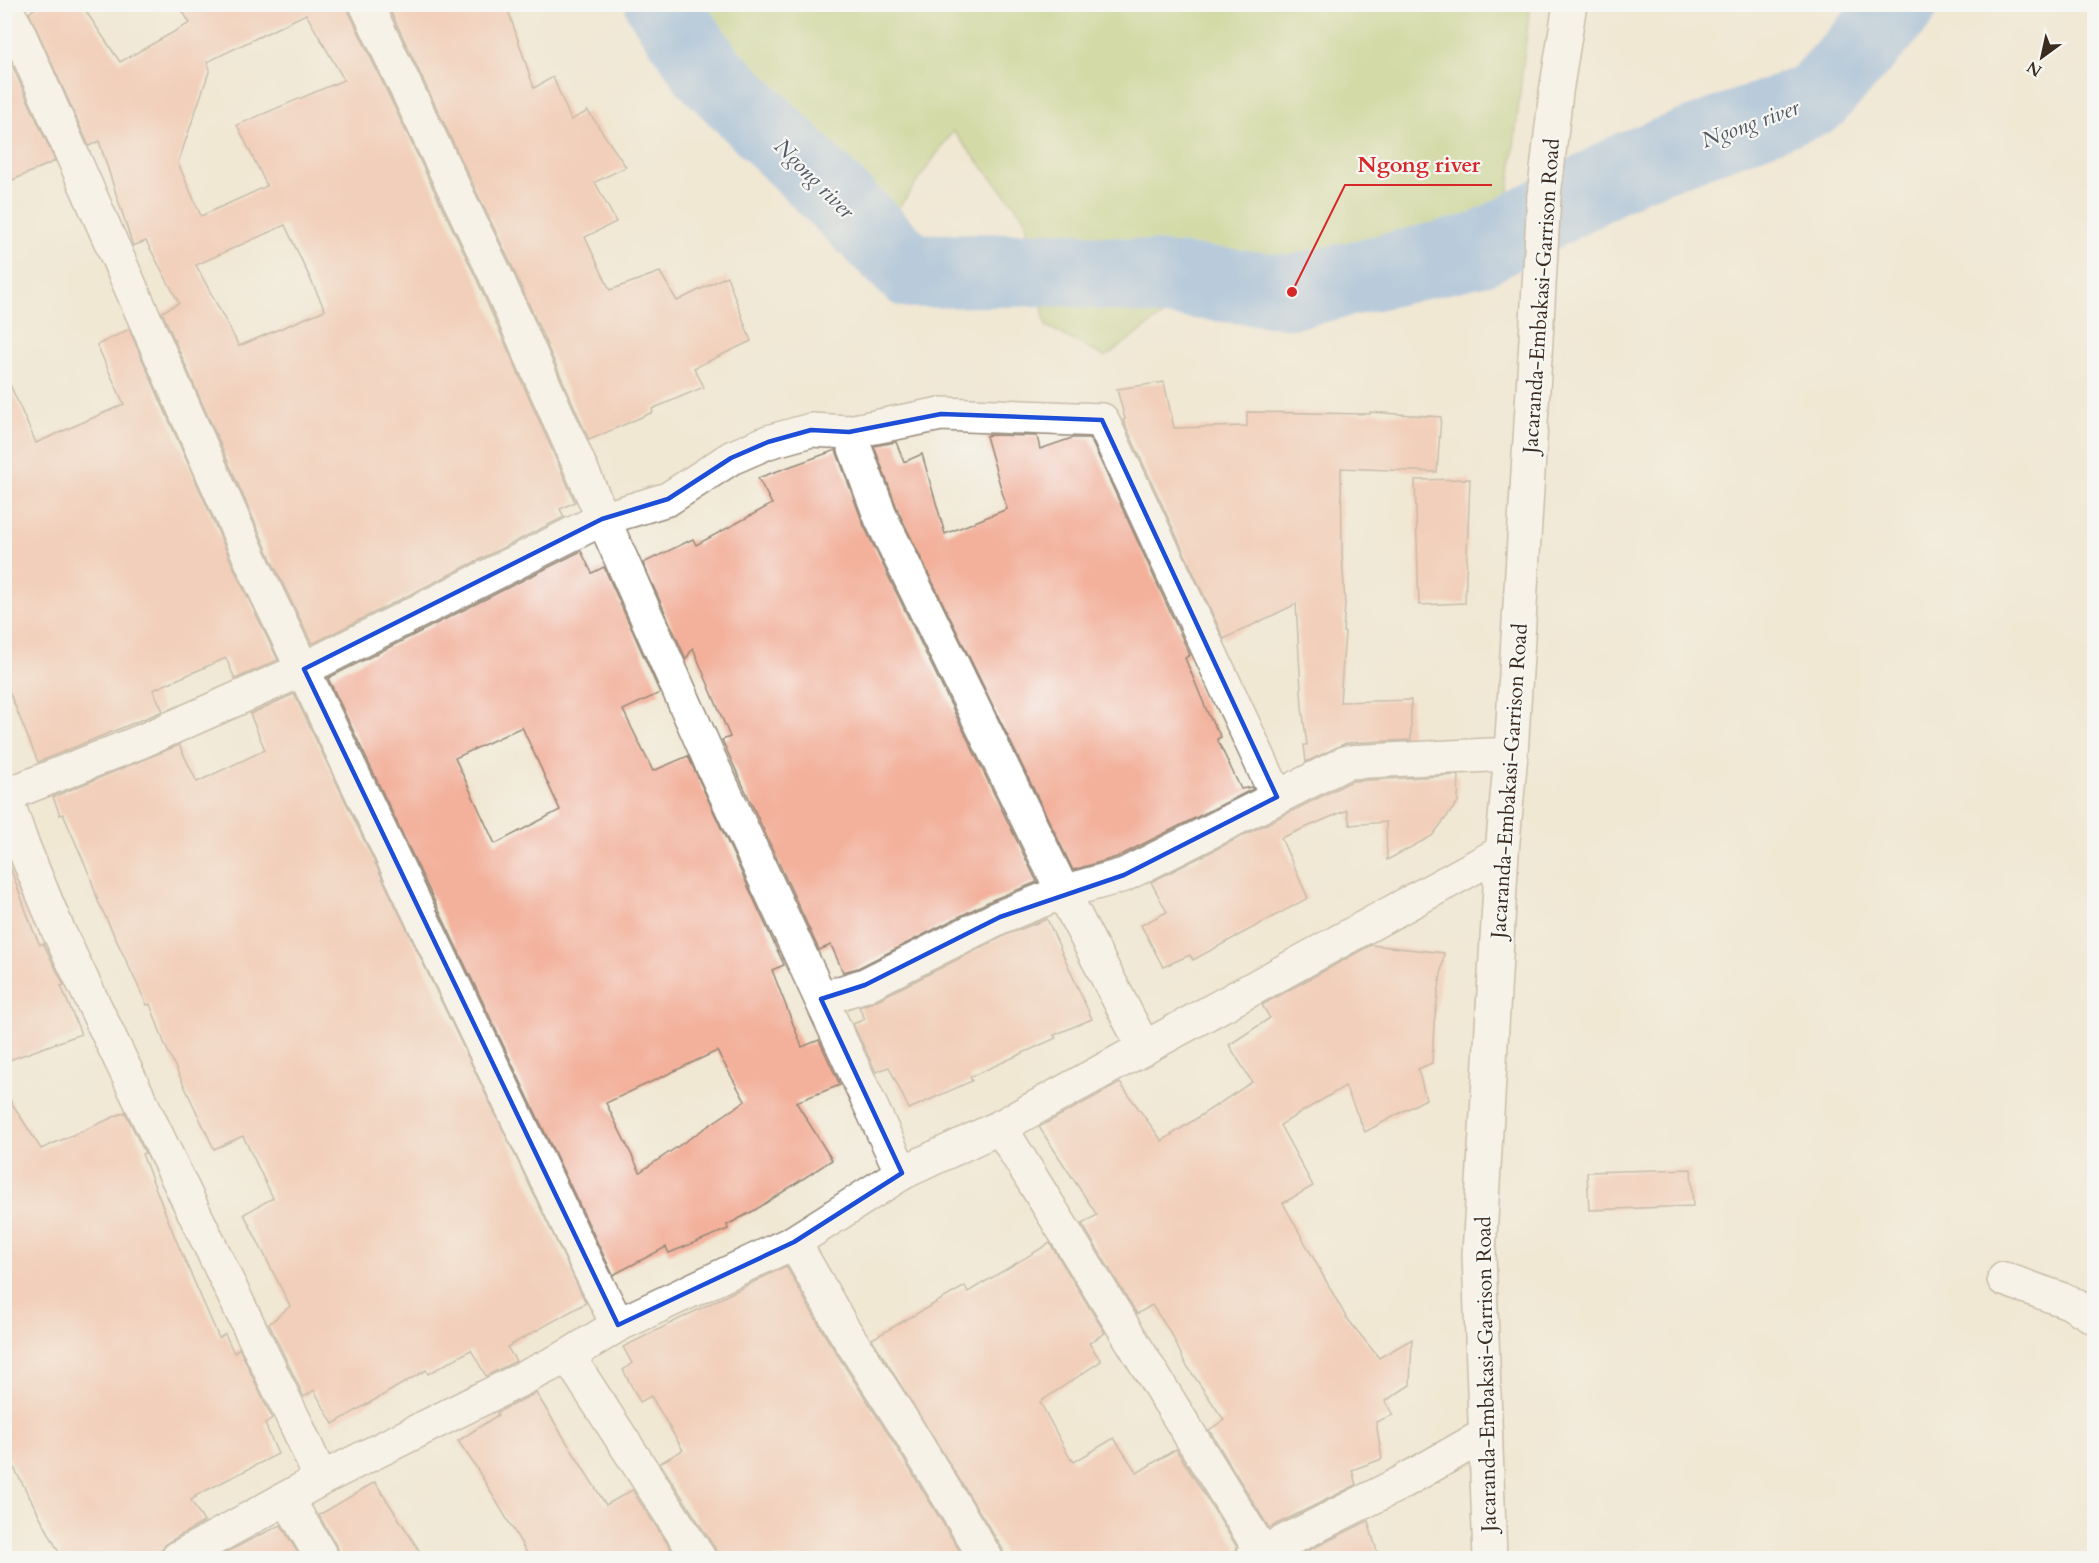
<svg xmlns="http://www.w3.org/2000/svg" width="2099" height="1563" font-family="Cardo,serif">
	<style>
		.green { fill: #afcb72; stroke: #757a48; stroke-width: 1.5 }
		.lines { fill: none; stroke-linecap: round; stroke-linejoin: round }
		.river { stroke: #76a9e2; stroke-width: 74 }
		.building { fill: #f3b19b; fill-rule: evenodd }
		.minor-casing { stroke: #968979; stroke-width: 36 }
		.major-casing { stroke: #968979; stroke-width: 36 }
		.minor { stroke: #fff; stroke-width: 33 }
		.major { stroke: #fff; stroke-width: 33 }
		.marked { fill: none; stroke: #1d4ed8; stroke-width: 4.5; stroke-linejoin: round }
		.labels { text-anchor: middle; stroke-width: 4.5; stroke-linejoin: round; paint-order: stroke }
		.street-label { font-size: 21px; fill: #3b2a1e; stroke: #f6f6f2 }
		.water-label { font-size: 22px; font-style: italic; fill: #505663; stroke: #f6f6f2 }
		.leader { fill: none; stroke: #d62828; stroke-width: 2 }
		.callout-dot { fill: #d62828; stroke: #f6f6f2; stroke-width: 2 }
		.callout-label { font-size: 22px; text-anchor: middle; font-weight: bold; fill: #d62828; stroke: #f6f6f2; stroke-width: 4.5; stroke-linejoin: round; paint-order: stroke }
	</style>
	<rect width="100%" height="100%" fill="#f6f6f2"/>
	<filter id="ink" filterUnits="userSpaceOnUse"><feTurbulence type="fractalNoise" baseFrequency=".0167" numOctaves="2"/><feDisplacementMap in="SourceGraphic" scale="12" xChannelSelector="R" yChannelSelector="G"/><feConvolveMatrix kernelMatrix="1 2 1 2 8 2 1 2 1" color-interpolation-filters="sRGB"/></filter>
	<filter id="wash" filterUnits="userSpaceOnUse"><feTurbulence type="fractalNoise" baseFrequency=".008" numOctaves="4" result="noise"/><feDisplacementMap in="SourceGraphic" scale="24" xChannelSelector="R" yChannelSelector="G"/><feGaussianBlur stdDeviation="1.35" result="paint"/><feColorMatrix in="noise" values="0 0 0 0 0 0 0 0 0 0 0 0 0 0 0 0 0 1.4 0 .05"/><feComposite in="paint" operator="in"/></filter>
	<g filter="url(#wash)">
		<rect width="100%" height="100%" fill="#f1e8d4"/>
		<polygon class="green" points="669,5 1530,5 1508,199 1382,283 1269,309 1190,296 1105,357 1046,326 1025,218 953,131 900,206 839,252 688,77"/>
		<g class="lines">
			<polyline class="river" points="662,4 707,70 910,271 1065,269 1292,292 1481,249 1631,167 1815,99 1901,4"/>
		</g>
		<g id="blocks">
			<g class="building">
				<path d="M41 4H81L120 62 190 23 178 4H348L349 12 478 282 575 502 560 509 564 517 312 644 271 559 162 312 179 303 146 241 133 246 99 141 89 146 29 13ZM306 14 344 80 237 125 267 186 201 216 178 163 210 69 207 62ZM285 225 325 310 239 346 196 265Z"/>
				<polygon points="387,4 506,4 534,88 553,77 571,120 588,111 626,167 595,182 616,222 585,237 610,290 660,272 677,301 727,276 751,341 694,368 704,387 652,409 653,412 589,440 512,266"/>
				<polygon points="4,47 55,161 4,184"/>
				<polygon points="129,329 237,575 278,660 235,679 226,658 153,690 163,711 38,762 4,679 4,371 36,443 124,404 97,345"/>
				<polygon points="1164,382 1174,428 1247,426 1247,412 1370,414 1370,412 1441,417 1437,472 1341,468 1342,554 1345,605 1343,632 1345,632 1340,702 1411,700 1411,740 1346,743 1306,762 1304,745 1307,745 1302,707 1296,604 1224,639 1123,420 1125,419 1117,389"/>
				<polygon points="990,435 1037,436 1040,449 1072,438 1090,438 1190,655 1185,658 1209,716 1221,737 1217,739 1241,789 1252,787 1253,789 1117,857 1073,870 898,511 874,446 896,442 904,462 922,454 945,534 1007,509 986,436"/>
				<polygon points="836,450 864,526 1037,882 992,900 858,968 843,972 831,945 819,950 722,740 730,737 693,648 686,659 643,563 693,539 696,545 772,504 758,478"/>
				<polygon points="1470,479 1465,603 1419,605 1415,480"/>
				<path d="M581 551 592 573 604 567 660 693 623 710 653 771 688 756 784 965 772 970 802 1047 819 1040 840 1085 796 1102 832 1160 755 1210 727 1225 728 1229 669 1253 666 1247 613 1275 328 678ZM522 727 560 810 495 844 455 758ZM717 1051 745 1101 640 1172 606 1103Z"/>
				<polygon points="294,694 586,1303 507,1347 516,1361 486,1376 471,1350 428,1374 426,1370 333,1424 314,1390 304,1397 269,1324 290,1306 244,1214 273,1198 243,1136 214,1149 165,1045 150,1004 147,1005 138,986 98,901 90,876 63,814 60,815 53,797 179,745 197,782 265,750 250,714"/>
				<polygon points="1459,775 1458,802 1432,836 1387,860 1386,822 1350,825 1347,810 1281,838 1308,898 1193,960 1190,955 1163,967 1141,925 1167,912 1151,882 1352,781"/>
				<polygon points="4,864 9,864 33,930 40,945 43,943 64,985 61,986 81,1034 4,1062"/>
				<polygon points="1047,919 1092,1019 1054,1035 1056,1038 970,1077 972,1081 909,1109 889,1067 876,1072 853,1024 865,1019 859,1007 873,1002 1008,934"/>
				<polygon points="1371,945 1444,953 1434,1023 1432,1063 1418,1069 1426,1099 1365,1132 1345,1086 1280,1125 1313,1186 1283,1203 1346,1317 1379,1358 1412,1339 1410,1385 1385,1401 1393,1415 1376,1422 1382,1459 1352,1470 1356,1485 1269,1528 1209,1430 1224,1420 1185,1363 1172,1335 1152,1305 1137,1314 1082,1224 1097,1215 1039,1127 1120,1083 1162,1141 1252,1082 1229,1045 1270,1018 1262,1005"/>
				<polygon points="4,1091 41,1149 125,1112 145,1153 142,1154 176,1240 219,1338 225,1334 234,1353 239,1348 272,1418 265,1424 278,1454 195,1496 196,1497 191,1500 204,1522 168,1542 162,1549 159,1558 62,1558 4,1449"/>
				<polygon points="1691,1169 1693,1206 1589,1210 1587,1172"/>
				<polygon points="1050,1243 1105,1333 1089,1343 1101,1361 1040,1402 1071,1460 1072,1459 1074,1462 1114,1438 1137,1473 1176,1449 1237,1547 1234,1558 1005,1558 1002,1548 872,1339 965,1286 968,1292"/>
				<polygon points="786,1266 826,1337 889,1435 964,1558 717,1558 715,1548 660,1463 683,1450 651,1396 640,1402 623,1370 632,1363 623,1347"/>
				<polygon points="536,1393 606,1505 632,1490 677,1558 530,1558 476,1467 458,1441 498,1415 497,1413 498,1412"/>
				<polygon points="375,1482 399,1519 424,1558 341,1558 338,1549 319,1515"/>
				<polygon points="1368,1521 1379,1558 1293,1558"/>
				<polygon points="281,1525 301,1558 216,1558 250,1540"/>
			</g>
		</g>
	</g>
	<g filter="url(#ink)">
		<use href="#blocks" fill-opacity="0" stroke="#968979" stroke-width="1.5"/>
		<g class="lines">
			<defs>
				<g id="minor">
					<polyline points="366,4 495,274 713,767 902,1173"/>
					<polyline points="4,6 16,27 254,567 587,1264 618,1325"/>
					<polyline points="1544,196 1556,92 1570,4"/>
					<polyline points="849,432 881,518 1063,892 1144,1048"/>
					<polyline points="4,792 21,841 57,928 296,1424 321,1479"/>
					<polyline points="4,796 142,741 304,669 602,519 668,499 731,458 768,442 811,430 849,432 941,414 1102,420 1277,797"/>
					<polyline points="821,999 865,985 1000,917 1063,892 1124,875 1347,762 1511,754"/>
					<polyline points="1000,1127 1262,1552"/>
					<polyline points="794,1242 842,1327 905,1425 986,1558"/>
					<polyline points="2004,1279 2069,1302 2094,1317"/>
					<polyline points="568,1356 699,1558"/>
					<polyline points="287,1498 322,1558"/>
					<polyline points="178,1558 321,1479 568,1356 618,1325 794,1242 902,1173 1000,1127 1502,852"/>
					<polyline points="1252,1558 1399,1484 1485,1435"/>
					<polyline points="1490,1558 1479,1254 1502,852 1511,754 1535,357"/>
				</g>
				<polyline id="major" points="1535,357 1544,196"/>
			</defs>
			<use href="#minor" class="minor-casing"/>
			<use href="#major" class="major-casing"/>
			<use href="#minor" class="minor"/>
			<use href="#major" class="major"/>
		</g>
	</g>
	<path d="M0 0H2099V1563H0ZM941 414 1102 420 1277 797 1124 875 1000 917 865 985 821 999 902 1173 794 1242 618 1325 304 669 602 519 668 499 731 458 768 442 811 430 849 432Z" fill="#f1e8d4" fill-opacity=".55" fill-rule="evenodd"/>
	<path class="marked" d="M941 414 1102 420 1277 797 1124 875 1000 917 865 985 821 999 902 1173 794 1242 618 1325 304 669 602 519 668 499 731 458 768 442 811 430 849 432Z"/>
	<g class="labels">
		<g class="street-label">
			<text transform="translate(1541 296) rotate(-86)" y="7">Jacaranda-Embakasi-Garrison Road</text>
			<text transform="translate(1509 781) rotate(-86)" y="7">Jacaranda-Embakasi-Garrison Road</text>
			<text transform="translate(1486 1374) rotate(-91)" y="7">Jacaranda-Embakasi-Garrison Road</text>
		</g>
		<g class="water-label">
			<text transform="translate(1750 123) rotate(-20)" y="8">Ngong river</text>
			<text transform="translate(815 178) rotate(45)" y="8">Ngong river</text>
		</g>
	</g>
	<path class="leader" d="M1292 292L1345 185H1492"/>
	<circle class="callout-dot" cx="1292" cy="292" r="6"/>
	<g class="callout-label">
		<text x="1419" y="172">Ngong river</text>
	</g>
	<rect width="2099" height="1563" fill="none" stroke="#f6f6f2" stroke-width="24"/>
	<g transform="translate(2042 57) rotate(213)" stroke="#f6f6f2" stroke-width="4.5" paint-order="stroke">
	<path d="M0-4.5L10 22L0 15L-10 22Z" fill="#3b2a1e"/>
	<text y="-9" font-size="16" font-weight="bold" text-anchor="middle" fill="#3b2a1e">N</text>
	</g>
</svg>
